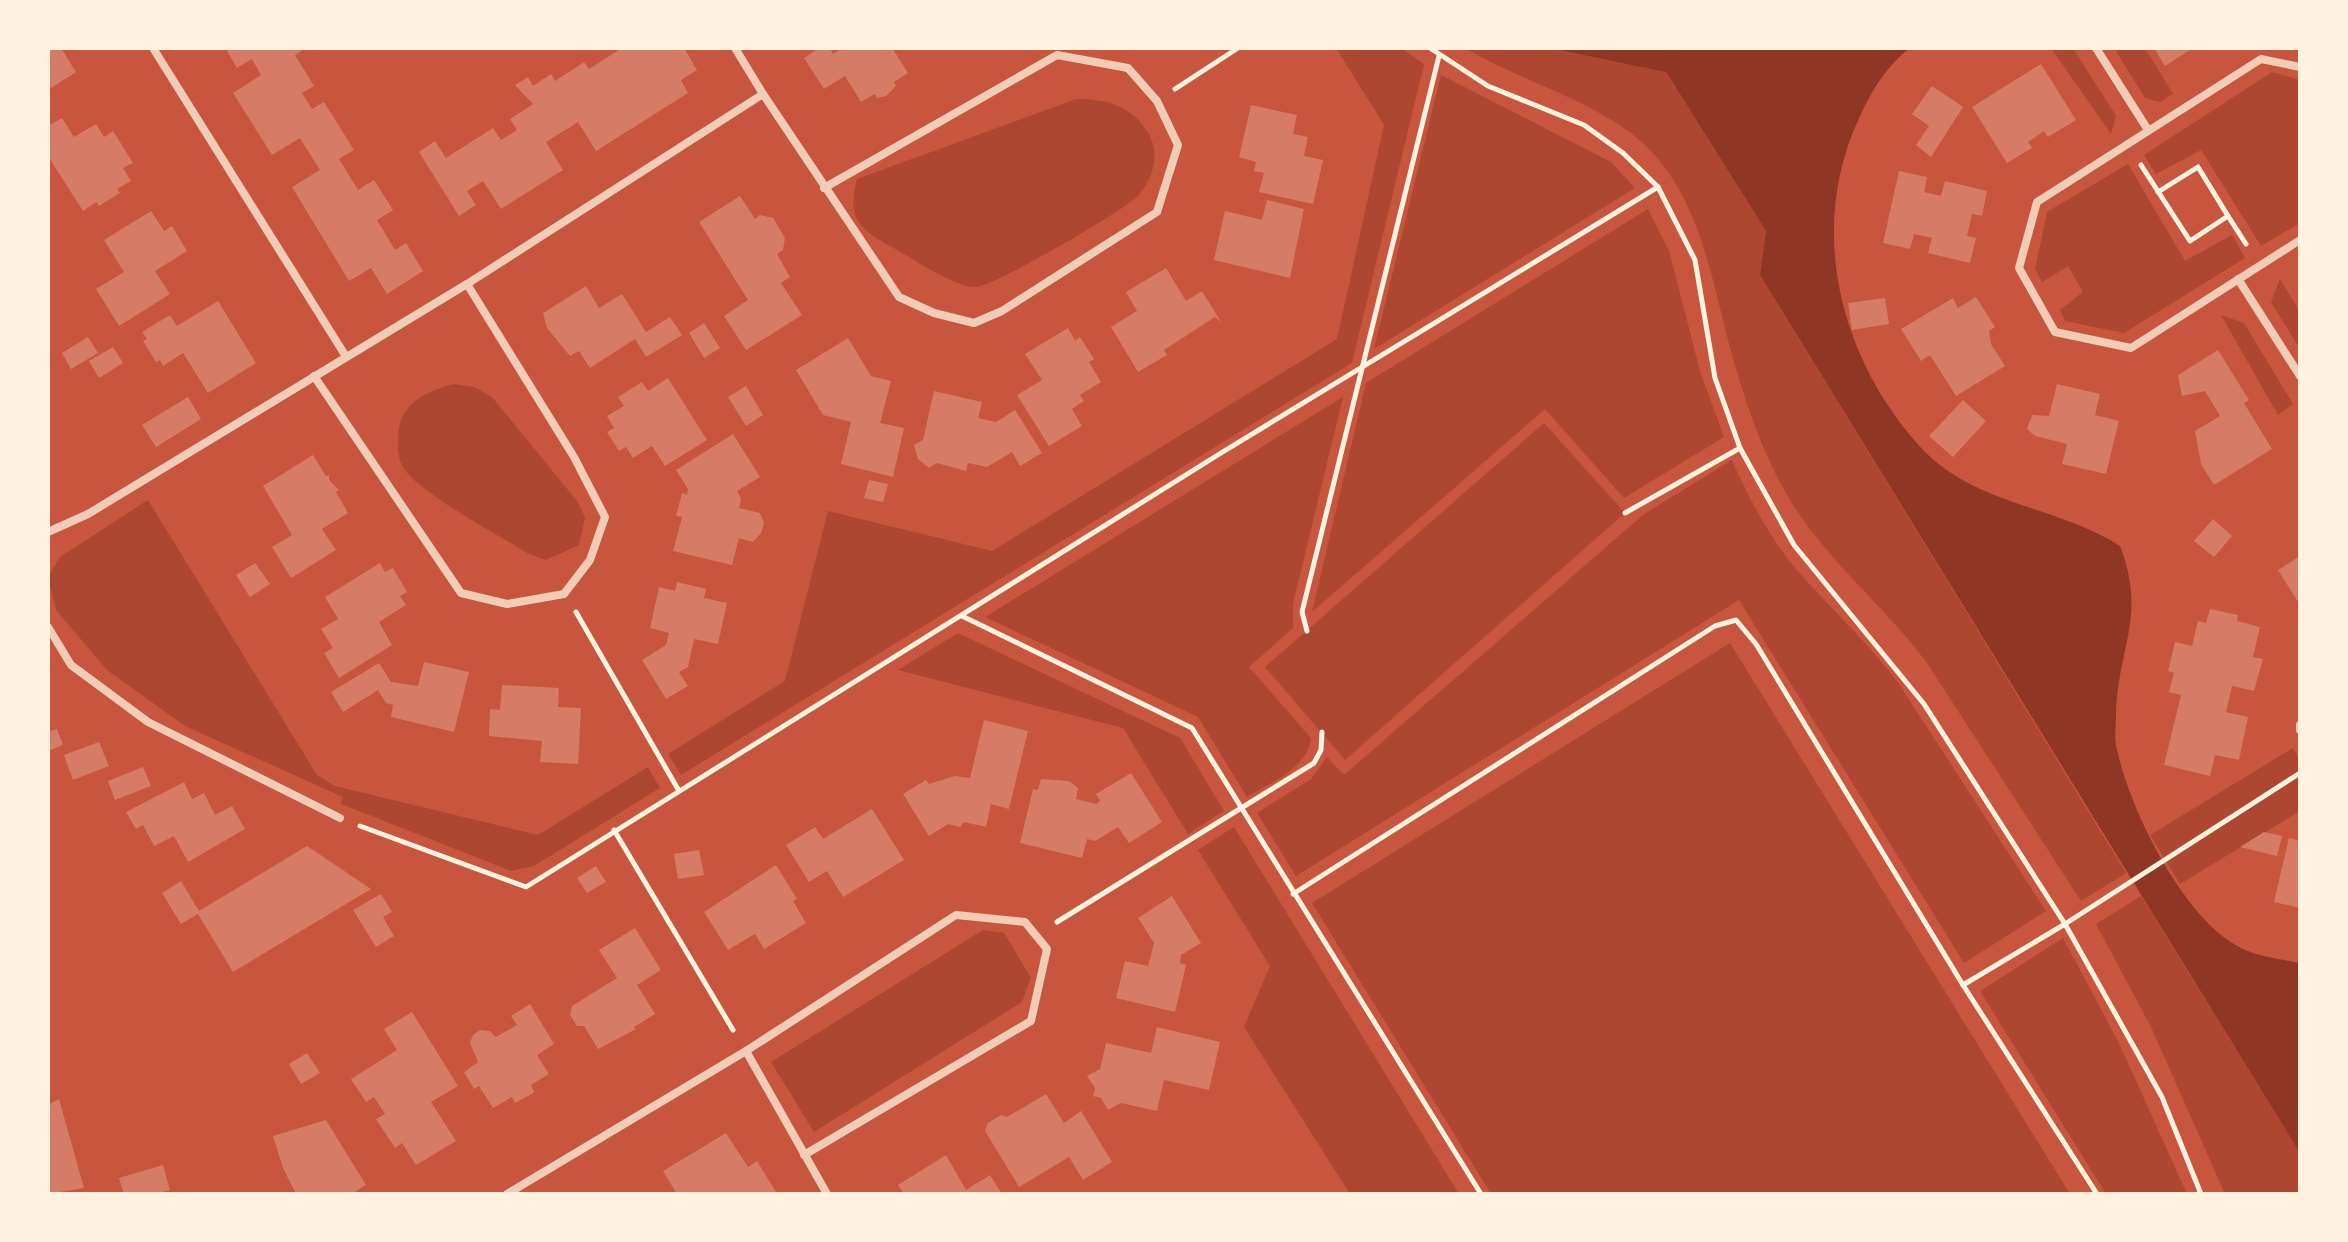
<svg xmlns="http://www.w3.org/2000/svg" width="2348" height="1242" font-family="Quicksand,sans-serif">
	<style>
		.green { fill: #ae4732 }
		.water { fill: #8f3625 }
		.building { fill: #d67c66 }
		.lines { fill: none; stroke-linecap: round; stroke-linejoin: round }
		.path { stroke: #fff3e0; stroke-width: 5 }
		.minor { stroke: #f1ccb7; stroke-width: 8 }
	</style>
	<rect width="100%" height="100%" fill="#c8553d"/>
	<g class="green">
		<polygon points="1336,48 1401,48 1424,64 1352,363 681,775 668,754 785,681 828,511 992,551 1337,339 1384,125"/>
		<path d="M1465 48H1550L1665 71 1766 231 1760 275 2126 873 2081 901 1927 663C1882 602 1819 555 1782 486 1761 448 1746 403 1734 362 1711 283 1702 188 1632 134 1583 96 1518 80 1465 48Z"/>
		<polygon points="2051,48 2073,48 2116,116 2111,134"/>
		<polygon points="2114,48 2145,48 2173,94 2160,102 2145,98"/>
		<polygon points="2272,72 2300,80 2300,223 2261,246 2201,150 2156,174 2144,155"/>
		<polygon points="1441,75 1611,162 1635,188 1374,349"/>
		<path d="M1076 99C1104 99 1128 104 1145 128 1161 150 1155 173 1140 194 1129 208 994 286 977 287 954 288 911 257 890 246 857 228 847 216 857 179Z"/>
		<polygon points="2128,164 2185,261 2232,235 2245,258 2124,333 2065,321 2060,310 2083,292 2068,266 2042,282 2035,269 2047,212"/>
		<polygon points="1648,209 1669,251 1700,371 1724,437 1624,498 1545,409 1312,612 1366,383"/>
		<polygon points="2280,279 2300,312 2300,349 2271,302"/>
		<polygon points="2221,315 2244,323 2293,404 2278,415"/>
		<path d="M453 384 474 387 492 397 577 501 585 517 579 545 546 560 529 554C502 537 413 490 402 465 396 453 398 441 399 428 404 400 430 391 453 384Z"/>
		<path d="M1343 397 1293 604V628L1249 667 1311 738C1308 768 1271 782 1247 797L1198 717 985 617Z"/>
		<polygon points="1544,423 1625,513 1345,760 1265,667"/>
		<path d="M1732 460C1749 498 1768 535 1795 568 1829 607 1868 642 1899 684L2046 911 1964 963 1739 600 1296 876 1257 813 1311 779 1327 757 1344 775 1644 514Z"/>
		<polygon points="148,500 317,775 335,786 538,835 648,767 660,788 534,866 511,871 341,804 343,797 185,726 107,670 56,610 48,577 60,557"/>
		<polygon points="958,633 1180,738 1224,811 1188,834 1123,728 898,670"/>
		<polygon points="1730,643 2070,1194 1491,1194 1312,903"/>
		<polygon points="2293,748 2300,761 2300,811 2180,884 2150,835"/>
		<polygon points="1234,827 1459,1194 1350,1194 1244,1027 1270,966 1198,850"/>
		<polygon points="2141,896 2300,1153 2300,1194 2225,1194 2151,1027 2096,924"/>
		<polygon points="983,930 1004,933 1031,978 1022,1002 814,1132 771,1062"/>
		<polygon points="2063,938 2119,1043 2187,1194 2106,1194 1980,991"/>
	</g>
	<path class="water" d="M1550 48H1910C1887 65 1872 90 1860 116 1815 210 1831 318 1887 404 1904 429 1923 454 1948 471 2001 507 2067 512 2120 546 2147 616 2118 646 2116 714 2116 725 2114 739 2117 750 2130 810 2184 920 2241 948 2258 957 2281 959 2300 963V1153L1760 275 1766 231 1666 72Z"/>
	<g class="building">
		<polygon points="48,48 61,48 76,72 48,90"/>
		<polygon points="233,48 306,48 295,55 314,86 302,93 312,109 324,102 354,150 339,159 358,190 374,180 393,210 377,220 395,250 406,243 423,271 387,294 371,268 349,281 292,187 320,170 300,138 272,155 233,93 261,75 252,59 237,68 227,51"/>
		<polygon points="622,48 684,48 697,70 681,80 688,93 596,151 578,122 546,142 563,170 501,209 483,181 467,191 476,205 459,216 419,152 435,141 446,158 493,128 501,140 517,130 510,119 533,104 515,85 528,77 533,86 551,74 555,81 584,62 589,69"/>
		<polygon points="819,48 830,48 833,54 843,48 892,48 908,73 894,82 896,86 886,96 877,98 875,94 861,102 845,76 824,89 804,58"/>
		<polygon points="2154,48 2193,48 2165,66"/>
		<polygon points="2041,64 2076,120 2048,137 2044,131 2028,142 2032,148 2007,163 1972,107"/>
		<polygon points="1932,86 1963,107 1931,157 1916,145 1929,126 1912,114"/>
		<polygon points="1251,105 1297,115 1293,134 1308,137 1304,156 1323,160 1313,204 1259,192 1264,173 1254,171 1256,162 1239,157"/>
		<polygon points="62,118 74,137 96,124 104,137 113,131 133,163 123,168 131,181 117,189 120,193 99,206 96,202 83,211 48,156 48,126"/>
		<polygon points="1899,171 1927,177 1924,192 1941,196 1945,181 1987,191 1982,216 1972,214 1967,236 1976,238 1970,263 1928,253 1932,238 1914,234 1910,249 1883,243"/>
		<polygon points="740,196 755,219 760,215 773,218 785,238 783,250 777,254 790,277 781,283 802,315 746,350 724,316 748,300 699,222"/>
		<polygon points="1267,200 1304,209 1290,278 1214,260 1225,211 1262,220"/>
		<polygon points="151,211 164,231 172,226 187,251 155,271 170,294 119,326 96,289 124,272 104,240"/>
		<polygon points="1166,268 1186,301 1202,291 1221,322 1215,317 1164,350 1167,355 1138,372 1111,327 1137,311 1126,292"/>
		<polygon points="586,286 599,308 622,294 646,332 670,317 682,335 646,357 635,339 590,368 579,351 570,356 547,328 543,313"/>
		<polygon points="1976,297 1995,327 1989,331 1991,344 2005,366 1956,396 1930,355 1921,361 1901,329 1953,298 1958,308"/>
		<polygon points="1885,298 1889,324 1852,330 1848,303"/>
		<polygon points="218,301 256,363 208,393 183,353 163,366 160,360 156,362 143,341 147,339 142,332 170,315 177,326"/>
		<polygon points="704,323 720,348 704,358 689,333"/>
		<polygon points="1068,328 1075,341 1080,337 1094,359 1089,362 1101,382 1080,395 1084,401 1072,409 1082,426 1049,446 1017,395 1042,380 1025,354"/>
		<polygon points="88,337 98,353 71,369 62,353"/>
		<polygon points="848,338 871,376 891,381 880,423 904,428 893,477 841,464 851,422 823,415 796,370"/>
		<polygon points="113,347 123,363 99,378 89,361"/>
		<polygon points="2218,350 2249,400 2244,403 2272,449 2214,485 2201,464 2195,431 2220,416 2205,391 2182,396 2178,375"/>
		<polygon points="668,378 707,440 665,466 652,446 633,458 626,447 619,451 607,432 614,428 607,416 624,406 618,397 642,382 648,391"/>
		<polygon points="2057,384 2100,394 2095,415 2119,421 2106,474 2062,464 2067,444 2035,436 2027,429 2032,415 2049,416"/>
		<polygon points="746,386 763,415 746,426 728,397"/>
		<polygon points="934,391 982,402 978,418 996,422 1015,410 1042,453 1020,466 1012,452 987,467 968,463 966,471 937,463 929,468 918,459 914,445 923,440"/>
		<polygon points="188,397 201,419 156,447 142,425"/>
		<polygon points="1963,400 1986,421 1953,457 1929,436"/>
		<polygon points="733,434 760,477 737,491 741,499 739,508 760,513 764,523 761,533 753,542 739,538 732,565 673,551 682,517 676,516 682,493 687,495 688,489 676,470"/>
		<polygon points="313,455 326,476 329,475 329,480 339,490 336,492 348,513 322,529 336,550 291,578 272,547 292,535 263,486"/>
		<polygon points="869,480 888,484 883,502 864,498"/>
		<polygon points="2213,519 2232,536 2214,557 2194,541"/>
		<polygon points="2300,556 2300,605 2278,570"/>
		<polygon points="255,563 270,584 250,597 236,575"/>
		<polygon points="380,563 385,572 393,568 407,592 400,596 406,605 379,622 392,645 339,678 324,653 333,648 321,629 338,619 325,597"/>
		<polygon points="677,582 706,589 704,598 727,603 718,644 694,639 688,667 679,672 688,686 666,699 642,660 666,645 669,633 650,628 659,587 675,591"/>
		<polygon points="2210,609 2238,615 2237,621 2260,627 2253,657 2263,659 2254,691 2232,686 2226,712 2248,717 2239,760 2215,755 2210,776 2164,765 2181,695 2169,692 2174,673 2168,671 2175,642 2192,646 2198,621 2206,623"/>
		<polygon points="424,662 469,672 454,732 391,717 393,705 386,703 378,690 343,712 331,692 379,663 391,682 418,686"/>
		<polygon points="502,685 559,688 558,707 581,708 578,764 540,762 542,741 489,736 490,709 500,710"/>
		<polygon points="984,720 1028,731 1009,809 991,804 986,827 964,822 960,827 948,824 929,836 903,794 926,780 929,784 955,776 970,778"/>
		<polygon points="57,729 63,745 48,751 48,732"/>
		<polygon points="99,742 109,766 73,780 64,755"/>
		<polygon points="143,767 151,786 115,800 108,781"/>
		<polygon points="1131,773 1162,822 1129,843 1118,827 1095,841 1087,839 1082,858 1020,843 1033,789 1038,790 1041,779 1069,781 1078,788 1076,799 1096,804 1100,801 1096,794"/>
		<polygon points="184,782 192,799 204,793 215,815 232,806 245,829 188,862 174,836 154,846 143,825 136,829 126,812"/>
		<polygon points="872,809 904,860 843,897 827,871 809,882 786,845 815,827 823,839"/>
		<polygon points="2264,832 2282,836 2277,856 2240,847"/>
		<polygon points="2289,838 2300,841 2300,908 2274,902"/>
		<polygon points="307,846 371,889 233,972 198,914 181,924 162,893 181,881 199,911"/>
		<polygon points="699,850 704,875 678,879 674,854"/>
		<polygon points="776,865 797,899 793,901 806,923 764,949 755,934 728,950 704,912"/>
		<polygon points="596,866 606,882 587,893 577,878"/>
		<polygon points="381,894 392,912 383,917 394,936 376,947 353,910"/>
		<polygon points="1172,896 1201,943 1181,955 1180,963 1186,965 1175,1012 1116,998 1125,961 1148,966 1154,943 1138,918"/>
		<polygon points="635,928 661,970 637,985 655,1014 634,1027 636,1029 598,1049 584,1026 577,1026 570,1015 572,1006 617,978 599,950"/>
		<polygon points="530,1004 554,1044 537,1055 549,1074 531,1085 534,1092 530,1095 515,1103 512,1097 493,1108 479,1086 474,1089 464,1072 478,1062 470,1043 473,1035 480,1030 490,1031 496,1037 517,1025 511,1016"/>
		<polygon points="412,1012 458,1086 431,1102 456,1141 416,1165 402,1143 395,1148 376,1119 385,1114 374,1097 366,1102 351,1079 397,1050 384,1029"/>
		<polygon points="1157,1027 1220,1042 1209,1090 1164,1080 1157,1111 1121,1103 1108,1110 1101,1098 1093,1096 1095,1088 1087,1076 1100,1069 1106,1043 1151,1053"/>
		<polygon points="307,1053 320,1073 301,1084 289,1064"/>
		<polygon points="1046,1094 1064,1123 1081,1111 1112,1162 1083,1180 1069,1157 1019,1187 985,1131 988,1123 1001,1115 1007,1117"/>
		<polygon points="59,1099 84,1188 48,1194 48,1105"/>
		<polygon points="326,1120 366,1185 352,1194 296,1194 283,1168 273,1136"/>
		<polygon points="726,1133 748,1167 757,1161 776,1192 677,1194 663,1171"/>
		<polygon points="946,1155 966,1190 990,1175 1002,1194 904,1194 898,1185"/>
		<polygon points="163,1165 170,1190 155,1194 124,1194 119,1178"/>
	</g>
	<g class="lines">
		<g class="path">
			<polyline points="1430,48 1488,86 1584,125 1623,153 1658,187 1695,260 1715,378 1740,448 1794,545 1924,704 2065,924 2162,1097 2201,1194"/>
			<polyline points="1175,89 1238,48"/>
			<polyline points="2141,165 2190,241 2228,216 2246,244"/>
			<polyline points="2158,192 2198,167 2228,216"/>
			<polyline points="1625,513 1740,448"/>
			<polyline points="576,612 679,791"/>
			<polyline points="962,616 1192,728 1481,1194"/>
			<polyline points="1307,631 1302,612 1439,56"/>
			<polyline points="360,826 526,887 1221,453 1658,187"/>
			<polyline points="614,830 733,1030"/>
			<polyline points="1293,894 1715,626 1736,620 1756,644 1963,985 2097,1194"/>
			<polyline points="1057,922 1314,763 1321,750 1322,732"/>
			<polyline points="1963,985 2065,924 2300,773"/>
		</g>
		<g class="minor">
			<polyline points="153,48 345,355"/>
			<polyline points="2096,48 2148,130"/>
			<polyline points="2300,67 2261,59 2037,202 2019,268 2055,332 2131,348 2300,240"/>
			<polyline points="763,94 899,297 934,313 974,323 1002,311 1157,212 1178,145 1157,101 1128,68 1057,55 824,188"/>
			<polyline points="2238,279 2300,376"/>
			<polyline points="314,376 461,593 507,604 564,594 590,560 605,517 574,457 467,284"/>
			<polyline points="48,532 88,514 467,284 763,94 735,48"/>
			<polyline points="48,627 71,665 148,722 340,818"/>
			<polyline points="2300,725 2300,730"/>
			<polyline points="746,1051 956,915 1025,922 1047,949 1031,1021 804,1155"/>
			<polyline points="507,1194 746,1051 827,1194"/>
		</g>
	</g>
	<rect width="2348" height="1242" fill="none" stroke="#fff3e0" stroke-width="100"/>
</svg>
